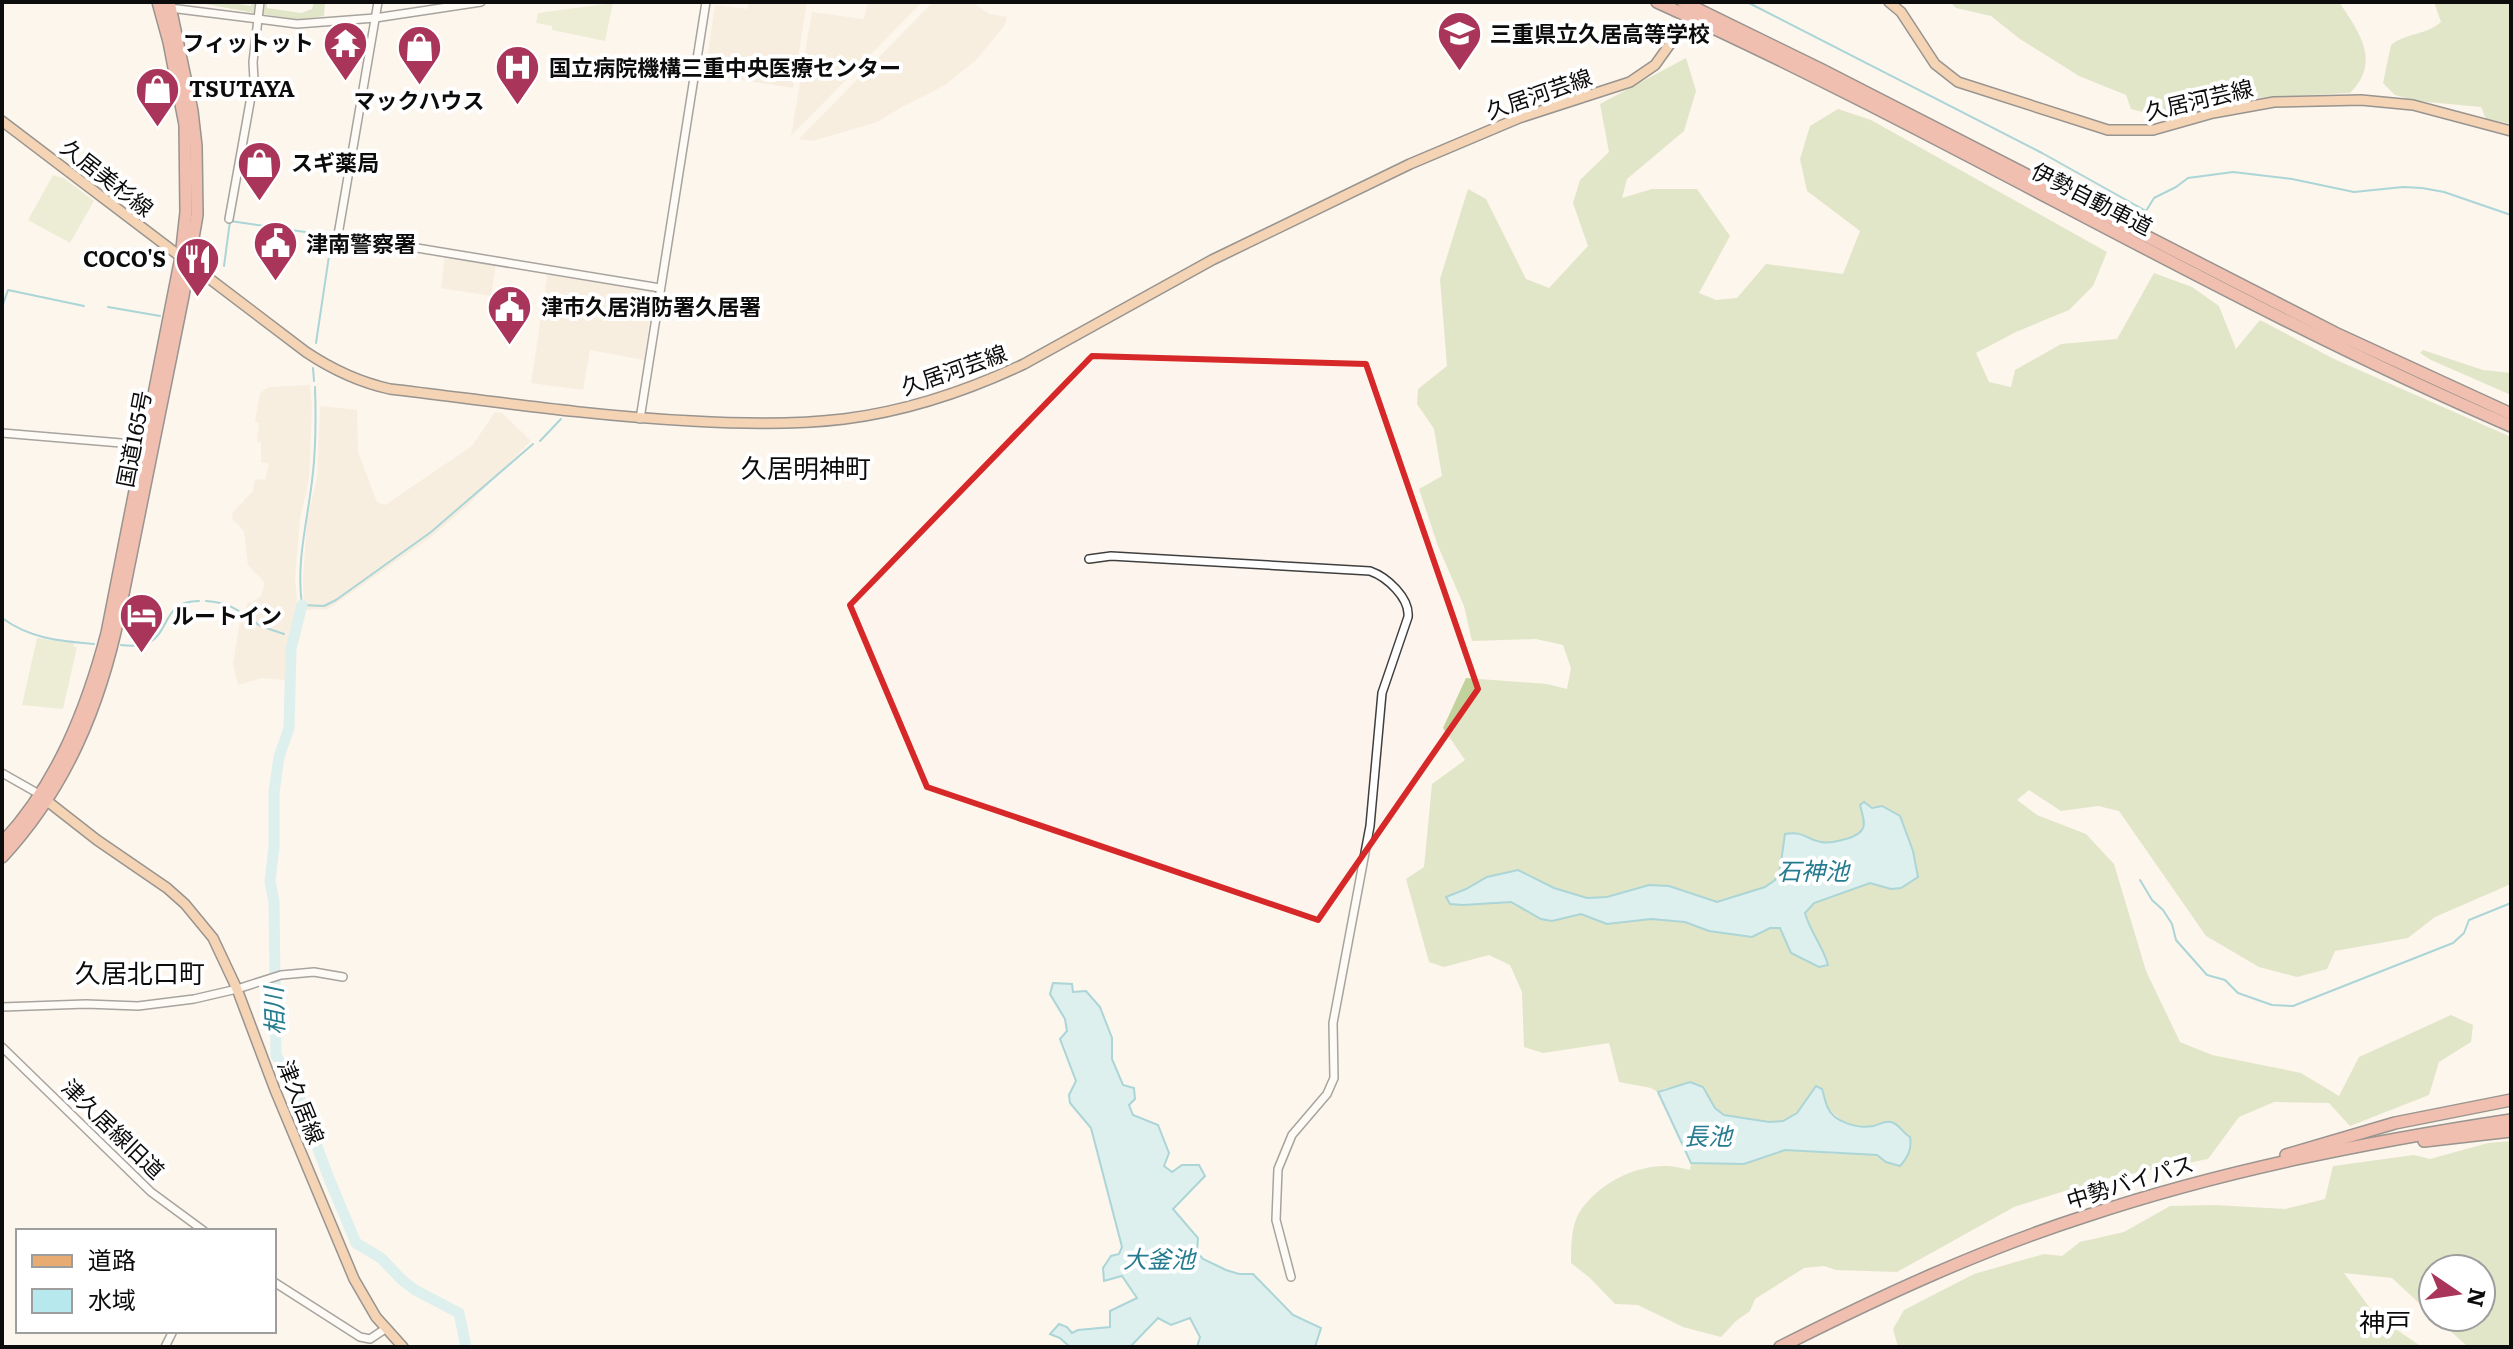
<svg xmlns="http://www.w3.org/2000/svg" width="2513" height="1349" font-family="Literata,'Noto Sans JP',serif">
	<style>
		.farmland { fill: #f0e4d0 }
		.green { fill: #dae3bb }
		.forest { fill: #c2d29c; fill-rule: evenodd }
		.water { fill: #b7e8ee; stroke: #47adbc; stroke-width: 2 }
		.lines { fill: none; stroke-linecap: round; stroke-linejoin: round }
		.stream { stroke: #47adbc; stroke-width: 2 }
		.river { stroke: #b7e8ee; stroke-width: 11 }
		.minor-casing { stroke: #3f3f3f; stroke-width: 10 }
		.major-casing { stroke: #1d1d1d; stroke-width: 12 }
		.highway-casing { stroke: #1d1d1d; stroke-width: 14 }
		.minor { stroke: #fff; stroke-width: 7 }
		.major { stroke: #e8ab72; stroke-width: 9 }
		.highway { stroke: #e27d65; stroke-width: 11 }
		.marked { fill: none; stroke: #d62828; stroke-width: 6; stroke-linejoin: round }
		.labels { text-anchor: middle; stroke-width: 8; stroke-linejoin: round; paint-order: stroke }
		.poi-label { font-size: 22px; font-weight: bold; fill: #0c0c0c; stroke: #fff; text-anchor: start }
		.street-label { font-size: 22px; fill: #0c0c0c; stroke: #fff }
		.water-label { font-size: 24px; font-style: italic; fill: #257c8e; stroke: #fff }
		.quarter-label { font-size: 26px; fill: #0c0c0c; stroke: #fff }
	</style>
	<rect width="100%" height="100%" fill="#fdf5ed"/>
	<g class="farmland">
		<polygon points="749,2 807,2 793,88 705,74 715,5 747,9"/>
		<polygon points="868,2 922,2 791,136 812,12 864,19"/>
		<polygon points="933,2 972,2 990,14 1007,17 1004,26 976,60 945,85 902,107 877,122 813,141 799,139"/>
		<polygon points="445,255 496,263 491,296 441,288"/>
		<polygon points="548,271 654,289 644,360 590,350 583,390 531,383"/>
		<polygon points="310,385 312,408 309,479 300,519 295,578 298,609 287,648 286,680 262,678 238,685 233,664 240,621 248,602 251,603 261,596 265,583 248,565 244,531 233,520 232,513 253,491 255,479 265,480 269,464 261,462 261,443 257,442 259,423 255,422 260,393 269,387"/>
		<polygon points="320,406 357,410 358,452 377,502 385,505 472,446 495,412 502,413 531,441 468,505 431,537 328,609 304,610 303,579 307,521 317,478"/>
	</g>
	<g class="green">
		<polygon points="613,3 605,41 552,30 552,26 536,23 538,13"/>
		<polygon points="53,175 65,179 94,201 70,243 28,220"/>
		<polygon points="37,638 73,643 74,647 77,647 63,709 22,705"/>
	</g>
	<g class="forest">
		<polygon points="195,2 225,2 251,6 252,2 255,2 254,13"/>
		<polygon points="265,2 267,2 267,8 301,13 312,9 314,2 325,2 324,16 298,20 263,14"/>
		<path d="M1950 2H2339C2360 33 2381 62 2350 93L2215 100 2154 115 2131 109 2126 95 2079 76 2020 39 1991 16 1956 8Z"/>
		<path d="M2434 2H2511V124L2486 119 2481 107 2416 101 2395 95 2383 83 2391 45C2408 32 2424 36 2441 22Z"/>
		<path d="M1686 58 1696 91 1684 131 1627 179 1622 198 1652 189H1697L1730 236 1699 293 1716 300 1737 298 1766 264 1843 274 1860 231 1807 191 1800 159 1810 126 1838 109 1871 120 2107 252 2093 286 2069 310 2016 332 1976 353 1989 382 2011 387 2015 370 2061 344 2117 339 2154 273 2192 287 2219 306 2236 349 2260 320 2334 359 2511 437V884L2435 917 2408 938 2335 951 2327 969 2297 977 2259 967 2206 936 2119 811 2098 806 2061 811 2029 790 2017 800 2037 815 2086 834 2114 864 2146 971 2180 1042 2212 1055 2301 1073 2339 1096 2359 1057 2451 1015 2473 1025 2471 1042 2439 1062 2429 1095 2350 1126 2329 1103 2274 1102 2239 1117 2208 1159 2100 1180 2014 1207 1897 1272 1836 1270 1824 1266 1804 1268 1755 1299 1750 1311 1736 1321 1721 1337 1683 1327 1638 1305 1615 1304 1590 1278 1571 1263C1571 1247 1571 1227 1579 1213 1597 1185 1632 1166 1665 1166 1673 1166 1682 1168 1690 1170L1691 1163 1744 1164 1785 1150 1838 1154 1856 1153 1877 1155 1886 1162 1881 1124C1849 1134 1830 1113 1813 1089 1805 1102 1798 1117 1783 1121 1773 1124 1762 1121 1751 1119 1722 1116 1716 1114 1703 1087L1666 1088 1658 1092 1651 1088 1619 1082 1609 1043 1543 1053 1524 1047 1522 992 1510 965 1489 955 1444 967 1429 962 1406 879 1424 867 1432 784 1465 760 1443 728 1466 678 1547 684 1567 689 1571 668 1563 645 1536 639 1472 641 1464 606 1438 546 1419 489 1442 476 1434 429 1417 404 1418 389 1447 366 1440 279 1468 189 1486 199 1526 279 1549 288 1588 246 1573 203 1580 180 1609 152 1600 104ZM1860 805C1872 807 1882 806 1893 811L1918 876 1901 888 1891 889 1870 883 1814 903 1805 913C1810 932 1823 946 1828 965L1791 953 1780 928H1770L1751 936 1710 931 1685 922 1651 919 1607 924 1581 914 1552 921 1511 902 1463 905 1450 904 1453 893 1518 871 1554 888 1587 898 1607 897 1649 885 1669 886 1717 902 1765 887 1775 880 1780 869 1785 834C1806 830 1805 839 1821 842 1831 844 1837 841 1846 839 1868 832 1865 825 1860 805Z"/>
		<polygon points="2423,350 2483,370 2511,373 2511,395 2431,360 2420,353"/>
		<polygon points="2511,1141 2511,1347 2468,1347 2435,1317 2481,1317 2481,1269 2433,1269 2433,1316 2392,1278 2344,1273 2375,1315 2422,1347 1898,1347 1893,1329 1904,1310 1974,1274 2044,1254 2062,1256 2080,1242 2124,1232 2170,1206 2215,1205 2285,1209 2325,1199 2333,1166 2414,1155 2430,1159 2488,1143"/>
	</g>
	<g class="water">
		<path d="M1864 802 1872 808 1882 806 1900 816 1913 851 1918 877 1901 888 1891 889 1870 883 1814 903 1805 913C1810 932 1823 946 1828 965L1819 967 1791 953 1780 928H1770L1752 937 1709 931 1685 922 1651 919 1607 924 1581 914 1552 921 1541 919 1511 902 1463 905 1450 904 1446 897 1466 889 1487 877 1518 870 1554 888 1587 898 1607 897 1649 885 1669 886 1717 902 1765 887 1775 880 1780 869 1785 834C1806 831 1804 839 1821 842 1831 844 1837 841 1846 839 1869 832 1865 824 1860 805Z"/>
		<polygon points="1053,983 1072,984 1073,992 1086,991 1100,1007 1112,1038 1112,1059 1123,1085 1134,1088 1135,1099 1129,1105 1133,1115 1158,1125 1169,1153 1164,1166 1172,1172 1182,1165 1199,1165 1205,1176 1173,1209 1198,1238 1197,1252 1203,1259 1226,1270 1239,1274 1253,1274 1293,1315 1321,1328 1315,1347 1197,1347 1200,1337 1190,1318 1171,1325 1158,1318 1130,1347 1070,1347 1060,1338 1050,1334 1059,1324 1067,1327 1072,1333 1078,1330 1110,1327 1110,1311 1137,1298 1122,1276 1104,1281 1103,1268 1111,1256 1119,1254 1122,1247 1091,1128 1070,1103 1069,1095 1076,1081 1060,1039 1067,1031 1065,1019 1050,994"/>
		<path d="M1690 1082 1703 1087 1715 1108 1724 1115 1769 1122 1783 1121 1797 1113 1816 1086 1822 1089C1824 1095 1825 1102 1828 1108 1834 1122 1858 1129 1873 1126 1879 1125 1885 1120 1891 1122 1898 1123 1903 1133 1910 1137 1912 1149 1908 1157 1900 1166L1886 1162 1877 1155 1785 1150 1744 1164 1691 1163 1658 1092Z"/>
	</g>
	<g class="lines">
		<g class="stream">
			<polyline points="1747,2 2042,153 2146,211 2154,198 2176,187 2188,178 2233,172 2292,179 2354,192 2403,187 2422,188 2444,192 2511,215"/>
			<polyline points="224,266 230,221 332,236 316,343"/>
			<polyline points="2,307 8,290 84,306"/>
			<polyline points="108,307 160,316"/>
			<polyline points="313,368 314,381"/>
			<path d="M315 387C316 417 316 451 312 481 307 523 296 563 302 605L324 606 336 600 431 532 533 444"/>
			<polyline points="540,441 561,419"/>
			<path d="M206 601C232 603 239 611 259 625 267 629 276 631 284 634"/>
			<path d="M2 618C31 639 60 641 94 644"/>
			<polyline points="291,636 292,636"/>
			<path d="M121 645C180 652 151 601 199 601"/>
			<polyline points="2140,880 2152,900 2163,910 2172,924 2176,940 2207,975 2225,980 2238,993 2272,1005 2293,1006 2453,943 2464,933 2469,920 2511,903"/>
		</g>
		<polyline class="river" points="302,605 291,649 289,728 279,757 274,792 274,847 270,881 274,902 276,1056 291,1076 328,1176 356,1243 381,1258 402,1280 415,1290 459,1313 466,1347"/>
		<defs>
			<g id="minor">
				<polyline points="378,2 338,235 660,288"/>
				<polyline points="170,8 297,24 375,18 481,2"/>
				<polyline points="229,219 254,80 253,62 260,2"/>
				<polyline points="640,419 706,2"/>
				<polyline points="2,433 145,445"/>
				<path d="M1089 559 1111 556 1370 571C1387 577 1410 598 1408 617L1382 693 1370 826 1333 1023 1334 1078 1327 1094 1292 1135 1278 1169 1276 1220 1291 1277"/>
				<polyline points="2,773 39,794"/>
				<polyline points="2,1007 86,1004 138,1006 194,999 237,989 281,975 314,972 343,977"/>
				<polyline points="2,1047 151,1192 204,1231"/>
				<polyline points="274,1282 360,1337 370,1339 385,1329"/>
				<polyline points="165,1347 173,1331"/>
			</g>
			<g id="major">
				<polyline points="1889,2 1901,12 1935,64 1958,82 2108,130 2153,130 2213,113 2274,102 2361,100 2413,105 2511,131"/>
				<path d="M2 121 306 352C333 370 358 382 390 389 491 401 591 416 692 421 743 424 794 425 844 419 907 411 967 391 1024 364L1212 260 1410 164 1519 118 1630 82 1655 65 1683 26"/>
				<polyline points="42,797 97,840 167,888 185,904 213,938 237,989 275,1090 354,1279 376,1317 403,1347"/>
			</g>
			<g id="highway">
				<path d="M1657 2C1947 133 2219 300 2511 426"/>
				<polyline points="1683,2 1822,70 2335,333 2511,414"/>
				<path d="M2 843C57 785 87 709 107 633L181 257 186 212 185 125 169 42 158 2"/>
				<path d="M2 857C66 788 100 705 119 614L183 296 197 215 196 146 192 111 169 2"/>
				<polyline points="2424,1141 2511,1131"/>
				<polyline points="2286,1155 2395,1123 2511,1100"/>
				<path d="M1780 1347C1879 1297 1980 1250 2086 1216 2224 1170 2367 1142 2511 1120"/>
			</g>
		</defs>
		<use href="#minor" class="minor-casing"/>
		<use href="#major" class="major-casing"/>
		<use href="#highway" class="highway-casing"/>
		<use href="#minor" class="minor"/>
		<use href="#major" class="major"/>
		<use href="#highway" class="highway"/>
	</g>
	<path d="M0 0H2513V1349H0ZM1092 356 1366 364 1478 689 1318 920 927 787 850 605Z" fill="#fdf5ed" fill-opacity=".55" fill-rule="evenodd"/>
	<path class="marked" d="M1092 356 1366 364 1478 689 1318 920 927 787 850 605Z"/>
	<defs>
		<symbol id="school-pin" viewBox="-11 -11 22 30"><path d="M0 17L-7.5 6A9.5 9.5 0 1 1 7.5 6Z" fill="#aa355a" stroke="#fff"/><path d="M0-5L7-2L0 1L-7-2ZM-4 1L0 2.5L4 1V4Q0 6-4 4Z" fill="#fff"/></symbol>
		<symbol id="temple-pin" viewBox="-11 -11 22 30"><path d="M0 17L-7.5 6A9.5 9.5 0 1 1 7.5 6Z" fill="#aa355a" stroke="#fff"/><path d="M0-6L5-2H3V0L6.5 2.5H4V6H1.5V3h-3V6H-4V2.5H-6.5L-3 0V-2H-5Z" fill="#fff"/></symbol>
		<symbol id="shop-pin" viewBox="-11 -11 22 30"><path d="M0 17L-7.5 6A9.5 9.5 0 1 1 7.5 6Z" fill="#aa355a" stroke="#fff"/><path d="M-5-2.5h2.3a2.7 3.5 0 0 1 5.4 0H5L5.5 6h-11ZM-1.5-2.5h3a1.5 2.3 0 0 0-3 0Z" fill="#fff"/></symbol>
		<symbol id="hospital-pin" viewBox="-11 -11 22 30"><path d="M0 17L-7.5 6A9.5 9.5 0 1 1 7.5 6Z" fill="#aa355a" stroke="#fff"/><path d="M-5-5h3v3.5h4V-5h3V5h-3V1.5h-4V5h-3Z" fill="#fff"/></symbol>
		<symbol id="civic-pin" viewBox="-11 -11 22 30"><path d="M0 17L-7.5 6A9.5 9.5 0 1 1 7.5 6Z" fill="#aa355a" stroke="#fff"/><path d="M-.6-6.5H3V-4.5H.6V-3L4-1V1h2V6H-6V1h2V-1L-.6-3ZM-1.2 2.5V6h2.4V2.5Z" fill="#fff"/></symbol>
		<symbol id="restaurant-pin" viewBox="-11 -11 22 30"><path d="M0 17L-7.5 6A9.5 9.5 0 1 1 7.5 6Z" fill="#aa355a" stroke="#fff"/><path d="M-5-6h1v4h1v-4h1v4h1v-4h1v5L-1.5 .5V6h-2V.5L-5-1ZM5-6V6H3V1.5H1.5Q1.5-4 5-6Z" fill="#fff"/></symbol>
		<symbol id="hotel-pin" viewBox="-11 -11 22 30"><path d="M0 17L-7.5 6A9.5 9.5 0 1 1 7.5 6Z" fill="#aa355a" stroke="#fff"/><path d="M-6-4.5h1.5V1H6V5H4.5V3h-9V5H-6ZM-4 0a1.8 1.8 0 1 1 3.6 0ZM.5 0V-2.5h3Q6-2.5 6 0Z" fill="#fff"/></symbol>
	</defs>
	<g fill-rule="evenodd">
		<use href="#school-pin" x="1434" y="8" width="51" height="69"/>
		<use href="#temple-pin" x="320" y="18" width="51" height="69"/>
		<use href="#shop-pin" x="394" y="22" width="51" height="69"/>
		<use href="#hospital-pin" x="492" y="42" width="51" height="69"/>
		<use href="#shop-pin" x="132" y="64" width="51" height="69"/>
		<use href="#shop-pin" x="234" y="138" width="51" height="69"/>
		<use href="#civic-pin" x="250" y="218" width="51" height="69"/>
		<use href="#restaurant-pin" x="172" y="234" width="51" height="69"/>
		<use href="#civic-pin" x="484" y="282" width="51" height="69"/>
		<use href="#hotel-pin" x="116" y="590" width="51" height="69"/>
	</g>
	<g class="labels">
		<g class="poi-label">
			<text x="1490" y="42">三重県立久居高等学校</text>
			<text x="314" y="51" text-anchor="end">フィットット</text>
			<text x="549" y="76">国立病院機構三重中央医療センター</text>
			<text x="189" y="97">TSUTAYA</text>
			<text x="419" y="109" text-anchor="middle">マックハウス</text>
			<text x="291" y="171">スギ薬局</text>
			<text x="306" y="252">津南警察署</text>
			<text x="166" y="267" text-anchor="end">COCO'S</text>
			<text x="541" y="315">津市久居消防署久居署</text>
			<text x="172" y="624">ルートイン</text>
		</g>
		<g class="street-label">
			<text transform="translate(1539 94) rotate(-19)" y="8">久居河芸線</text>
			<text transform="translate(2199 100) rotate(-13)" y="8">久居河芸線</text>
			<text transform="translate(107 178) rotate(38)" y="8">久居美杉線</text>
			<text transform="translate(2092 199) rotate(27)" y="8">伊勢自動車道</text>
			<text transform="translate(954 370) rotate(-19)" y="8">久居河芸線</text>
			<text transform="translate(134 439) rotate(-79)" y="8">国道165号</text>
			<text transform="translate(301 1102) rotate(68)" y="8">津久居線</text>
			<text transform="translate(113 1129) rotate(44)" y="8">津久居線旧道</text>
			<text transform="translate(2130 1182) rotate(-17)" y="8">中勢バイパス</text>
		</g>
		<g class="water-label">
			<text x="1813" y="880">石神池</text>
			<text transform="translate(275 1011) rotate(-92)" y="8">相川</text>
			<text x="1708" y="1145">長池</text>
			<text x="1159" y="1268">大釜池</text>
		</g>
		<g class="quarter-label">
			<text x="806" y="478">久居明神町</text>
			<text x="140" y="983">久居北口町</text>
			<text x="2385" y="1332">神戸</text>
		</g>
	</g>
	<rect width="2513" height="1349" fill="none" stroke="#0c0c0c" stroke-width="8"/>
	<rect x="16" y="1229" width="260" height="104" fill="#ffffff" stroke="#9e9e9e" stroke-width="2"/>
	<rect x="32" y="1255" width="40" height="12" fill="#e8ab72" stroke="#9e9e9e" stroke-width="2"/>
	<text x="88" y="1269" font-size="24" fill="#0c0c0c">道路</text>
	<rect x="32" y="1289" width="40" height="24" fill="#b7e8ee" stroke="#9e9e9e" stroke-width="2"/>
	<text x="88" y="1309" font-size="24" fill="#0c0c0c">水域</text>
	<g transform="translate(2457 1293) rotate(103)"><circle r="38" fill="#ffffff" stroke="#9e9e9e" stroke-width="2"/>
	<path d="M0-6L14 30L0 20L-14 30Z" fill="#aa355a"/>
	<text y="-12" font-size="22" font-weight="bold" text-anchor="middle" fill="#0c0c0c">N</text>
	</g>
</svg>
